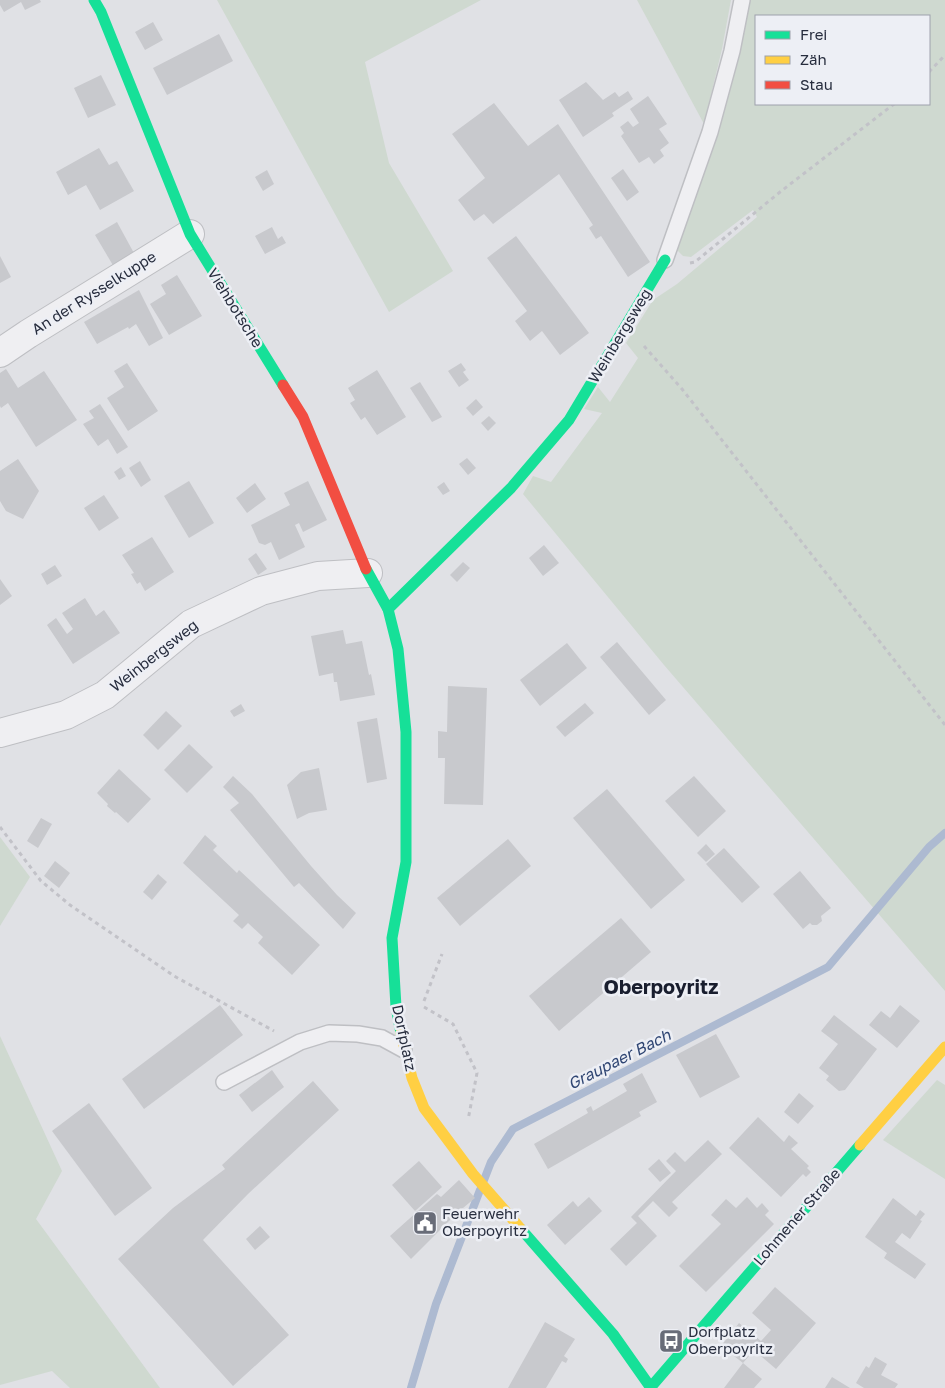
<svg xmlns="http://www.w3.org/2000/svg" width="945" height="1388" font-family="'Golos Text',sans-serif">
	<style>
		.green { fill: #cfd9d0; fill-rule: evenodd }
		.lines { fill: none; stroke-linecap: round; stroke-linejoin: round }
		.stream { stroke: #adbad1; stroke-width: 8 }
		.building { fill: #c8c9cd }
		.lane-casing { stroke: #bebfc3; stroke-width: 18 }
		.street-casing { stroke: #bebfc3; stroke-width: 30 }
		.path { stroke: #c2c2c8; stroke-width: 3; stroke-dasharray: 4 4; stroke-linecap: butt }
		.lane { stroke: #efeff2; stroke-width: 15 }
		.street { stroke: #efeff2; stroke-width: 28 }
		.fast { stroke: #16e098; stroke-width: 11 }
		.slow { stroke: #ffcf43; stroke-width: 11 }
		.jam { stroke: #f24e42; stroke-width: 11 }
		.labels { text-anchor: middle; stroke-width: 5; stroke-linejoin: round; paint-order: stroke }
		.street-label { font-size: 15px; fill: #272d3e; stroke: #edeff5 }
		.poi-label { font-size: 15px; fill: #272d3e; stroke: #edeff5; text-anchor: start }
		.water-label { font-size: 16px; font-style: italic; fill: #304673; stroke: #edeff5 }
		.district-label { font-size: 20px; font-weight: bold; fill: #191e2f; stroke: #edeff5 }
	</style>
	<rect width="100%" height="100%" fill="#e0e1e5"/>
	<g class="green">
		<polygon points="217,0 481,0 365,62 389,163 453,271 389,312"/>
		<polygon points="637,0 731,0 722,49 704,124"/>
		<path d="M748 0H945V991L664 665 523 494 533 476 551 482 602 413 584 409 598 387 610 402 638 358 626 343 653 300 677 284 757 217 753 210 691 257 683 256 678 251 677 238ZM756 16H929V104H756Z"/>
		<polygon points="0,837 30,877 0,926"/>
		<polygon points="0,1036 62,1171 36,1219 160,1388 70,1388 52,1371 0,1385"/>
		<polygon points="937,1080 945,1085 945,1179 883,1140"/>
	</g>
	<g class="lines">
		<g class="stream">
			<polyline points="484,1180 491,1162 513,1129 828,967 929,847 945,833"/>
			<polyline points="411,1388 436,1304 480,1190"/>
		</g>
	</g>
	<g class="building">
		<polygon points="0,0 40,0 41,2 25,10 21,2 4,12 0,5"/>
		<polygon points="153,22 163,40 145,50 135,32"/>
		<polygon points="219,34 233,61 167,95 153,68"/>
		<polygon points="101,75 116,105 88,118 74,88"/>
		<polygon points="586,82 603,100 615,92 619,97 628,91 633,99 612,113 614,116 583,137 559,100"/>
		<polygon points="648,96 667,124 659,129 669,143 660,150 664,156 654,164 649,157 639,163 621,136 624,133 620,127 628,121 633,127 639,123 630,109"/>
		<polygon points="494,103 528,146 558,124 650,262 628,277 601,236 596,239 589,228 593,225 559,174 493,224 484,214 474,221 458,200 485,178 452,134"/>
		<polygon points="99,148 109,165 117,161 134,191 100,210 86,185 68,195 56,172"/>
		<polygon points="623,169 639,192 627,201 611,178"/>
		<polygon points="267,170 274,184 263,191 255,177"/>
		<polygon points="117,222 135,255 114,267 95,235"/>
		<polygon points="272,227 278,239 282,236 286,243 265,254 255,236"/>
		<polygon points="516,236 589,333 560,355 542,331 530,341 515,321 527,311 487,258"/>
		<polygon points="0,256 11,277 0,283"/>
		<polygon points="177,275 202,316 169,335 150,304 166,294 161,285"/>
		<polygon points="139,290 163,338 149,346 136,324 129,329 128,327 97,344 84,322"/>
		<polygon points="127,363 158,411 128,431 107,398 124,387 114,371"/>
		<polygon points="461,363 466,370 463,372 469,380 459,387 448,371"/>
		<polygon points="6,369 18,388 44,371 77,420 36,447 8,403 1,408 0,406 0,373"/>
		<polygon points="377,370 406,417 377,435 365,417 361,420 350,403 355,400 348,388"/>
		<polygon points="420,382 442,417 432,422 410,388"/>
		<polygon points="476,399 483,407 473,416 466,408"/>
		<polygon points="100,404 128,447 117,454 108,439 98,446 83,424 94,418 89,411"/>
		<polygon points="489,416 496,423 488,431 481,423"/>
		<polygon points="467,458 476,468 468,475 459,464"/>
		<polygon points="18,459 39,491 23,519 6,511 0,501 0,471"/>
		<polygon points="140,461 151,480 141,487 129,468"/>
		<polygon points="121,467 126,476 119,480 114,472"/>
		<polygon points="189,481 214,523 189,538 164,496"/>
		<polygon points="308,481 327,520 303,532 299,523 295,525 305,547 279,560 271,542 265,545 259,543 251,525 290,505 284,493"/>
		<polygon points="444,482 450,491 443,495 437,487"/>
		<polygon points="255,483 266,499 247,513 236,498"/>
		<polygon points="104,495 119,518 99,531 84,508"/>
		<polygon points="152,537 174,572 145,591 140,582 137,584 131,574 134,573 122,555"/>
		<polygon points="544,545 559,563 543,576 529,558"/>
		<polygon points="256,553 267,569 258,575 248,559"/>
		<polygon points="463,562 470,568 457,582 450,575"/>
		<polygon points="55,565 62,576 47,585 41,574"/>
		<polygon points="0,579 12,596 0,605"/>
		<polygon points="85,598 96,616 104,610 120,633 73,664 47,625 56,618 67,634 73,629 62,613"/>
		<polygon points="343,630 346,644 362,641 369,675 371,674 375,695 340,701 337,682 334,682 333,673 319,676 311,636"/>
		<polygon points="617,642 666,700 649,715 600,657"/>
		<polygon points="567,643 587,668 540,706 520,680"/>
		<polygon points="448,686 487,688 483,805 444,804 445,758 438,758 438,731 447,732"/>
		<polygon points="585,703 594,713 565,737 556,727"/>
		<polygon points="241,704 245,711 234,717 230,711"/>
		<polygon points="166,711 182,726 158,750 143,735"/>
		<polygon points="377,718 387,779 367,783 357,722"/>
		<polygon points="189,744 213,767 187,793 164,770"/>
		<polygon points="319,768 327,810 309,813 297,819 287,785 301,772"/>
		<polygon points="119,769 151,799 128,823 116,812 115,813 107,806 108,804 97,793"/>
		<polygon points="233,776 252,794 311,866 337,895 356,913 343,929 299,883 294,887 230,810 239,803 223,787"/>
		<polygon points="694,776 726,811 698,837 665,801"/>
		<polygon points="607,789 685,880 651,909 573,818"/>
		<polygon points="41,818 52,824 38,848 27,841"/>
		<polygon points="205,835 217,846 213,850 237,873 239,870 320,945 292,975 258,943 263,937 248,923 242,929 233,921 239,915 183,863"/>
		<polygon points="508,839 531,866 460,926 437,898"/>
		<polygon points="706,844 715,854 706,862 697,853"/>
		<polygon points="724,848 760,887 742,903 706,864"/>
		<polygon points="55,861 70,873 59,888 44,876"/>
		<polygon points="800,871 831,908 821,916 822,921 817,925 812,925 810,923 803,929 773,894"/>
		<polygon points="158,874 167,882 152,900 143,892"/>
		<polygon points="621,918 651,952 559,1031 529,996"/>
		<polygon points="220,1005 243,1035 144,1109 122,1079"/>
		<polygon points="900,1005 920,1021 897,1048 869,1025 881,1011 890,1018"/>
		<polygon points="834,1015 877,1049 845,1090 839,1091 826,1080 829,1076 819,1068 838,1044 821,1031"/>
		<polygon points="716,1034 740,1077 700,1098 676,1055"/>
		<polygon points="272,1070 284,1087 252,1112 239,1095"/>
		<polygon points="642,1073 657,1102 639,1112 641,1116 548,1169 534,1144 588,1113 586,1109 591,1106 593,1111 627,1091 623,1084"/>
		<polygon points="313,1081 339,1110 248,1194 203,1240 289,1335 233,1386 118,1259 173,1208 225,1169 222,1165"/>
		<polygon points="799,1093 814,1106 798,1124 784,1112"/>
		<polygon points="89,1103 152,1188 115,1216 52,1131"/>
		<polygon points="758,1117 784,1142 789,1135 798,1143 791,1149 809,1166 807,1168 811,1172 806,1177 803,1174 781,1197 729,1148"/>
		<polygon points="708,1140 722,1154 672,1202 678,1208 669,1217 653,1201 638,1216 657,1236 626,1266 610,1249 637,1223 631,1217 676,1171 666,1161 675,1152 685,1162"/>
		<polygon points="659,1159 671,1173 660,1182 648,1169"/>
		<polygon points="419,1161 442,1187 415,1211 392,1185"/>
		<polygon points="459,1180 475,1198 457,1213 411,1259 390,1236 437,1194 441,1197"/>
		<polygon points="589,1197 602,1211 565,1245 547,1225 573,1201 578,1207"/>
		<polygon points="747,1197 757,1208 762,1203 769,1211 765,1215 774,1224 706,1292 679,1266 721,1224 711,1215 726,1199 736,1208"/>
		<polygon points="893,1198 916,1216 920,1210 925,1214 920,1220 922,1221 910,1239 902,1233 895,1242 926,1264 915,1279 884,1258 887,1253 865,1237"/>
		<polygon points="260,1226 270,1237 255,1250 246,1239"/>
		<polygon points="775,1287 816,1323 776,1369 754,1350 743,1363 762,1379 754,1388 724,1388 743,1363 721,1346 739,1323 761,1341 771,1330 752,1313"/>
		<polygon points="545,1322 575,1339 564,1356 568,1359 566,1363 562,1361 546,1388 508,1388"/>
		<polygon points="875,1357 887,1364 881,1375 898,1384 895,1388 864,1388 856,1383 866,1366 869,1368"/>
		<polygon points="832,1377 850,1388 825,1388"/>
	</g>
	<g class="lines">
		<defs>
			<g id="lane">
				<polyline points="665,260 710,132 732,51 742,0"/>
				<polyline points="224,1082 300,1042 329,1033 358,1034 382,1038 404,1050"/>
			</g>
			<g id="street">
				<polyline points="0,353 28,334 190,234"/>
				<polyline points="0,733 66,715 105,695 191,624 261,591 318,576 368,573"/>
			</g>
		</defs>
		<use href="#lane" class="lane-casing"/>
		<use href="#street" class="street-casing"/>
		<g class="path">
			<polyline points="929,72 945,55"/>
			<polyline points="690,263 695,262 780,192 894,104"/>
			<polyline points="644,346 682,389 945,725"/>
			<polyline points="0,827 41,881 70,905 174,976 274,1031"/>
			<polyline points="424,1001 442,954"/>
			<polyline points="424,1007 453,1024 477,1073 468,1120"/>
		</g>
		<use href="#lane" class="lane"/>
		<use href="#street" class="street"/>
		<g class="fast">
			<polyline points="94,0 101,12 190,234 283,385"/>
			<polyline points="366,569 388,609 398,649 406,732 406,862 392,938 396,1007 401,1033"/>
			<polyline points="388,609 511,488 569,420 665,260"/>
			<polyline points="521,1229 613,1334 651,1388"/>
			<polyline points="650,1388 860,1145"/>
		</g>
		<g class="slow">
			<polyline points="401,1033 412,1078 424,1108 473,1174 521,1229"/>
			<polyline points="860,1145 945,1047"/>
		</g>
		<polyline class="jam" points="283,385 303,417 366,569"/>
	</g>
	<defs>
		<symbol id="civic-square" viewBox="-11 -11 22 22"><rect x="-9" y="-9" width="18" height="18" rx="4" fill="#686c78" stroke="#edeff5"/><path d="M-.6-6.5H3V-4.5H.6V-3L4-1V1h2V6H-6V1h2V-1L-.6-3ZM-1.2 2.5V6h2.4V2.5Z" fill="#fff"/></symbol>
		<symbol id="bus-square" viewBox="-11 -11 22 22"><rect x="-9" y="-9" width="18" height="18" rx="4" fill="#686c78" stroke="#edeff5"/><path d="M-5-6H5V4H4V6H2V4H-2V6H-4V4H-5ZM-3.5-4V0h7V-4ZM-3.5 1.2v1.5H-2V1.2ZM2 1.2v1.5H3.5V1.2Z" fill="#fff"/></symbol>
	</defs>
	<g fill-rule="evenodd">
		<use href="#civic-square" x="411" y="1209" width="28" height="28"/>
		<use href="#bus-square" x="657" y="1327" width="28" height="28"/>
	</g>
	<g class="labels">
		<g class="street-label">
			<text transform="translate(94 293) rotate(-32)" y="5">An der Rysselkuppe</text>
			<text transform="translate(235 308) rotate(58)" y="5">Viehbotsche</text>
			<text transform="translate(620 336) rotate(-59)" y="5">Weinbergsweg</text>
			<text transform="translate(154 656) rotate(-38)" y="5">Weinbergsweg</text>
			<text transform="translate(404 1038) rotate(78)" y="5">Dorfplatz</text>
			<text transform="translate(797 1217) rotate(-49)" y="5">Lohmener Straße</text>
		</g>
		<g class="poi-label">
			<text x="442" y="1219">Feuerwehr<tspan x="442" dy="17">Oberpoyritz</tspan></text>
			<text x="688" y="1337">Dorfplatz<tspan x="688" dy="17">Oberpoyritz</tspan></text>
		</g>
		<g class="water-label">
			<text transform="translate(619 1059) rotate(-27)" y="6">Graupaer Bach</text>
		</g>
		<g class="district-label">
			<text x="661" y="994">Oberpoyritz</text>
		</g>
	</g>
	<rect x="755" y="15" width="175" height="90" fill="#edeff5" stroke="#9ea1ac"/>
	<rect x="765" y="31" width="25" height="8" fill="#16e098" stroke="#9ea1ac"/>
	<text x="800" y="40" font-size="15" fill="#272d3e">Frei</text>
	<rect x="765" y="56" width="25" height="8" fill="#ffcf43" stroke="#9ea1ac"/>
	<text x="800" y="65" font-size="15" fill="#272d3e">Zäh</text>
	<rect x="765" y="81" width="25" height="8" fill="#f24e42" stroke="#9ea1ac"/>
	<text x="800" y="90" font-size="15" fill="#272d3e">Stau</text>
</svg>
